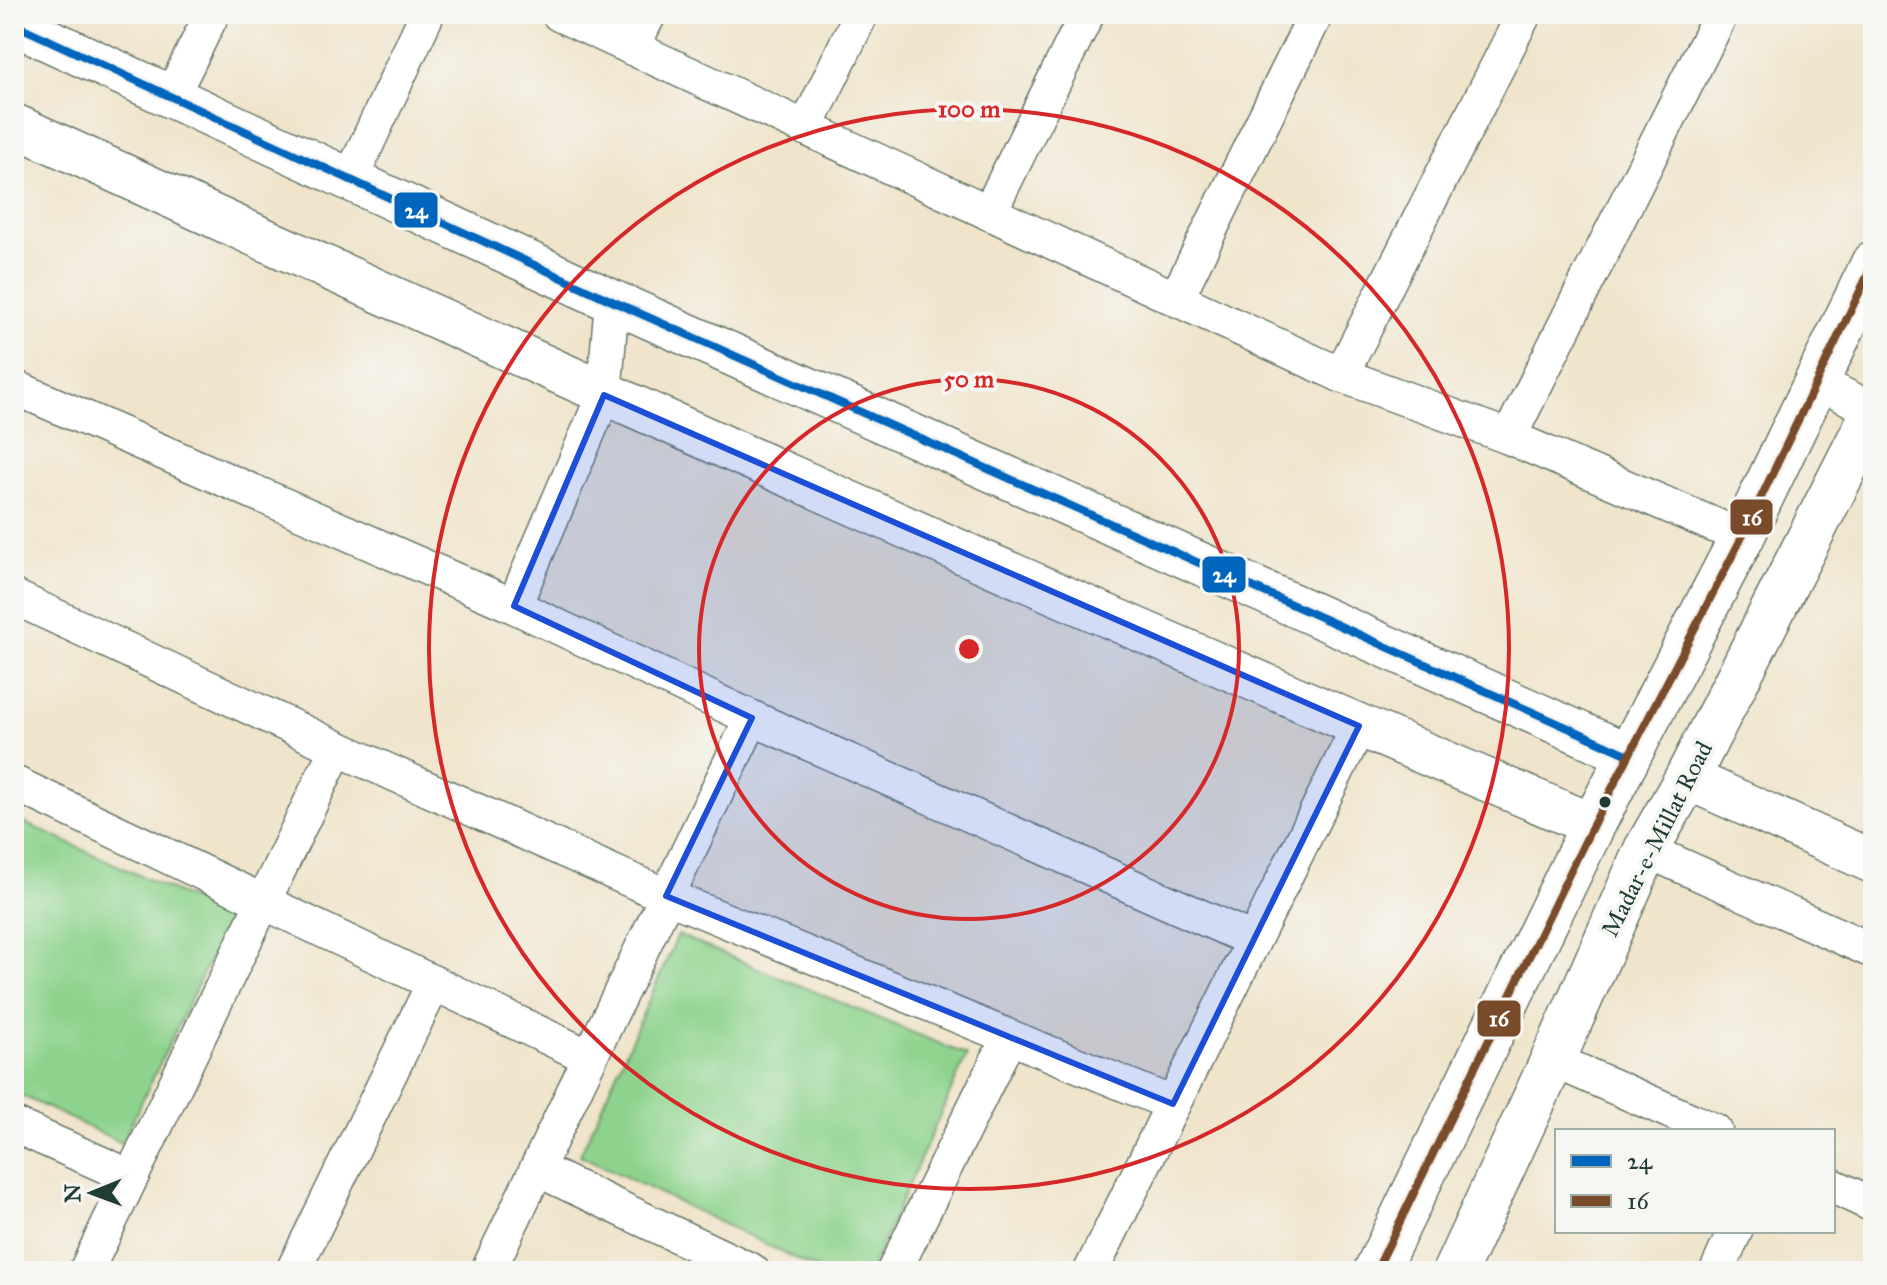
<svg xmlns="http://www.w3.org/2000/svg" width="1887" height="1285" font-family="'IM FELL Great Primer',serif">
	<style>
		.green { fill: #8ed38d; stroke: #568860; stroke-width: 2 }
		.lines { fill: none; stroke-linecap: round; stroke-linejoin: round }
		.minor-casing { stroke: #687768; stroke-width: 37 }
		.tertiary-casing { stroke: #687768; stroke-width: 45 }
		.secondary-casing { stroke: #687768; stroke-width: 47 }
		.minor { stroke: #fff; stroke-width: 34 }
		.tertiary { stroke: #fff; stroke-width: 42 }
		.secondary { stroke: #fff; stroke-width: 44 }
		.bus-1-casing { stroke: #f6f6f2; stroke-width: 14 }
		.bus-2-casing { stroke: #f6f6f2; stroke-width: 14 }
		.bus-1 { stroke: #0065bd; stroke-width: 8 }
		.bus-2 { stroke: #7a4b2a; stroke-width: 8 }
		.marked { fill: #1d4ed8; fill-opacity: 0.2; stroke: #1d4ed8; stroke-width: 6; stroke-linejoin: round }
		.ring { fill: none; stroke: #d62828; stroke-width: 4 }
		.bus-dot { fill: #1f3d34; stroke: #f6f6f2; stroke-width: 3 }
		.labels { text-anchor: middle; stroke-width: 8; stroke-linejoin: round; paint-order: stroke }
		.street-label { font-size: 24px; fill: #1f3d34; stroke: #f6f6f2 }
		.centre { fill: #d62828; stroke: #f6f6f2; stroke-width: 4 }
		.ring-label { font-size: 24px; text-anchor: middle; font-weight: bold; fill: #d62828; stroke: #f6f6f2; stroke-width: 8; stroke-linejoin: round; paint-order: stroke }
		.line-badge { stroke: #f6f6f2; stroke-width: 3 }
		.badge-label { font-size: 22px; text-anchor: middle; font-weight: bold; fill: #fff }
	</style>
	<rect width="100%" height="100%" fill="#f6f6f2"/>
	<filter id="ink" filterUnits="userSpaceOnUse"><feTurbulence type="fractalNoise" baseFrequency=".0125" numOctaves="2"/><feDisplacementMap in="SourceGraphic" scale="16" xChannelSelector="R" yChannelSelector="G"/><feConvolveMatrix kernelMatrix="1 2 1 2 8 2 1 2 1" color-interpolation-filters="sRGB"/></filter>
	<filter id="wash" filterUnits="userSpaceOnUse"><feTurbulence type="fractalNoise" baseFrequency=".006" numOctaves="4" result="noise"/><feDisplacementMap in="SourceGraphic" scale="32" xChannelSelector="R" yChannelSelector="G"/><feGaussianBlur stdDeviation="1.8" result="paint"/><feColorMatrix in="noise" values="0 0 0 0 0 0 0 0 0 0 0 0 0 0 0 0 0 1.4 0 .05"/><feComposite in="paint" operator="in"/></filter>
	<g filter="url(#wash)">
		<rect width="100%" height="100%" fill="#f0e4ca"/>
		<g class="green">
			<polygon points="14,818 230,917 122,1143 14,1092"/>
			<polygon points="678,935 967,1055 870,1271 821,1271 580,1155"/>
		</g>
	</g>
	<g filter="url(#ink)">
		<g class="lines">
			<defs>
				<g id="minor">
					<polyline points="559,14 1341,375 1509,437 1742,537"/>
					<polyline points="632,48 649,14"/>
					<polyline points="171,97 212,14"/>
					<polyline points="806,128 861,14"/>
					<polyline points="350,180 427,14"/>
					<polyline points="989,213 1087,14"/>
					<polyline points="1176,299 1316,14"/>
					<polyline points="1341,375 1524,14"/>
					<polyline points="1817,382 1873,410"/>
					<polyline points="14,387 514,606 752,718 1253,940"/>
					<polyline points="1509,437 1721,14"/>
					<polyline points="14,597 337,748 666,896 1173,1104"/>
					<polyline points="514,606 604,395 612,301"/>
					<polyline points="14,783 589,1057"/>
					<polyline points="1646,850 1873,951"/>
					<polyline points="1553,1060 1715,1131"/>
					<polyline points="14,1125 131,1177"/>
					<polyline points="537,1169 752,1271"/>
					<polyline points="1833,1186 1873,1205"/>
					<polyline points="86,1271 337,748"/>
					<polyline points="293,1271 434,983"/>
					<polyline points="488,1271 752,718"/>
					<polyline points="894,1271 1009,1037"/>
					<polyline points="1091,1271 1359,726"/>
					<polyline points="1717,1271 1735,1231"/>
				</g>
				<g id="tertiary">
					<polyline points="14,24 612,301 1629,755"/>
					<path d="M14 125C538 365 1063 601 1593 825"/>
					<polyline points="1687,778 1873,862"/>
				</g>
				<g id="secondary">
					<polyline points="1376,1271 1593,825 1742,537 1873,264"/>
					<polyline points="1455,1271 1561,1042 1646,850 1687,778 1873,413"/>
				</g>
			</defs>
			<use href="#minor" class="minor-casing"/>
			<use href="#tertiary" class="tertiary-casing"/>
			<use href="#secondary" class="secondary-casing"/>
			<use href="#minor" class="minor"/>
			<use href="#tertiary" class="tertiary"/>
			<use href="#secondary" class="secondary"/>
			<defs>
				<polyline id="bus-1" points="14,24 612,301 1629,755"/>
				<polyline id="bus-2" points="1376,1271 1593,825 1742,537 1873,264"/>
			</defs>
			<use href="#bus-1" class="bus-1-casing"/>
			<use href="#bus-2" class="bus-2-casing"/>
			<use href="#bus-1" class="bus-1"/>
			<use href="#bus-2" class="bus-2"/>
		</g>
	</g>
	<path class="marked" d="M604 395 1359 726 1173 1104 666 896 752 718 514 606Z"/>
	<g class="ring">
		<circle cx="969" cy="649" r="270"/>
		<circle cx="969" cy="649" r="540"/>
	</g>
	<circle class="bus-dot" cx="1605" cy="802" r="7"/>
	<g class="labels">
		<g class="street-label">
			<text transform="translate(1657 839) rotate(-63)" y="8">Madar-e-Millat Road</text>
		</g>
	</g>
	<circle cx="969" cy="649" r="12" class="centre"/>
	<g class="ring-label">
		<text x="969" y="117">100 m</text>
		<text x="969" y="387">50 m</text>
	</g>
	<g class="line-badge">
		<rect x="393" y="191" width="46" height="38" rx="8" fill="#0065bd"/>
		<rect x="1729" y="498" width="45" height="38" rx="8" fill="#7a4b2a"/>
		<rect x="1201" y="555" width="46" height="39" rx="8" fill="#0065bd"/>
		<rect x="1476" y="999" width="46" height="39" rx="8" fill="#7a4b2a"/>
	</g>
	<g class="badge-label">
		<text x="416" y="218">24</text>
		<text x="1752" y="525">16</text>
		<text x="1224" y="582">24</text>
		<text x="1499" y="1026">16</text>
	</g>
	<rect width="1887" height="1285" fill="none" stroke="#f6f6f2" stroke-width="48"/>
	<rect x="1555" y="1129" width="280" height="104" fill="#f6f6f2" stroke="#a0aca6" stroke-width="2"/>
	<rect x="1571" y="1155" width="40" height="12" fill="#0065bd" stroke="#a0aca6" stroke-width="2"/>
	<text x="1627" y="1169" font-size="24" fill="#1f3d34">24</text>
	<rect x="1571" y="1195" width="40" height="12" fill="#7a4b2a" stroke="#a0aca6" stroke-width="2"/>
	<text x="1627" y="1209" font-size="24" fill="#1f3d34">16</text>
	<g transform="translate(92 1193) rotate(269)" stroke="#f6f6f2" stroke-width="6" paint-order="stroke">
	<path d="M0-6L14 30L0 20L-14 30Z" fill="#1f3d34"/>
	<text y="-12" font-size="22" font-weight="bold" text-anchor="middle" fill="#1f3d34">N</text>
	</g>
</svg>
